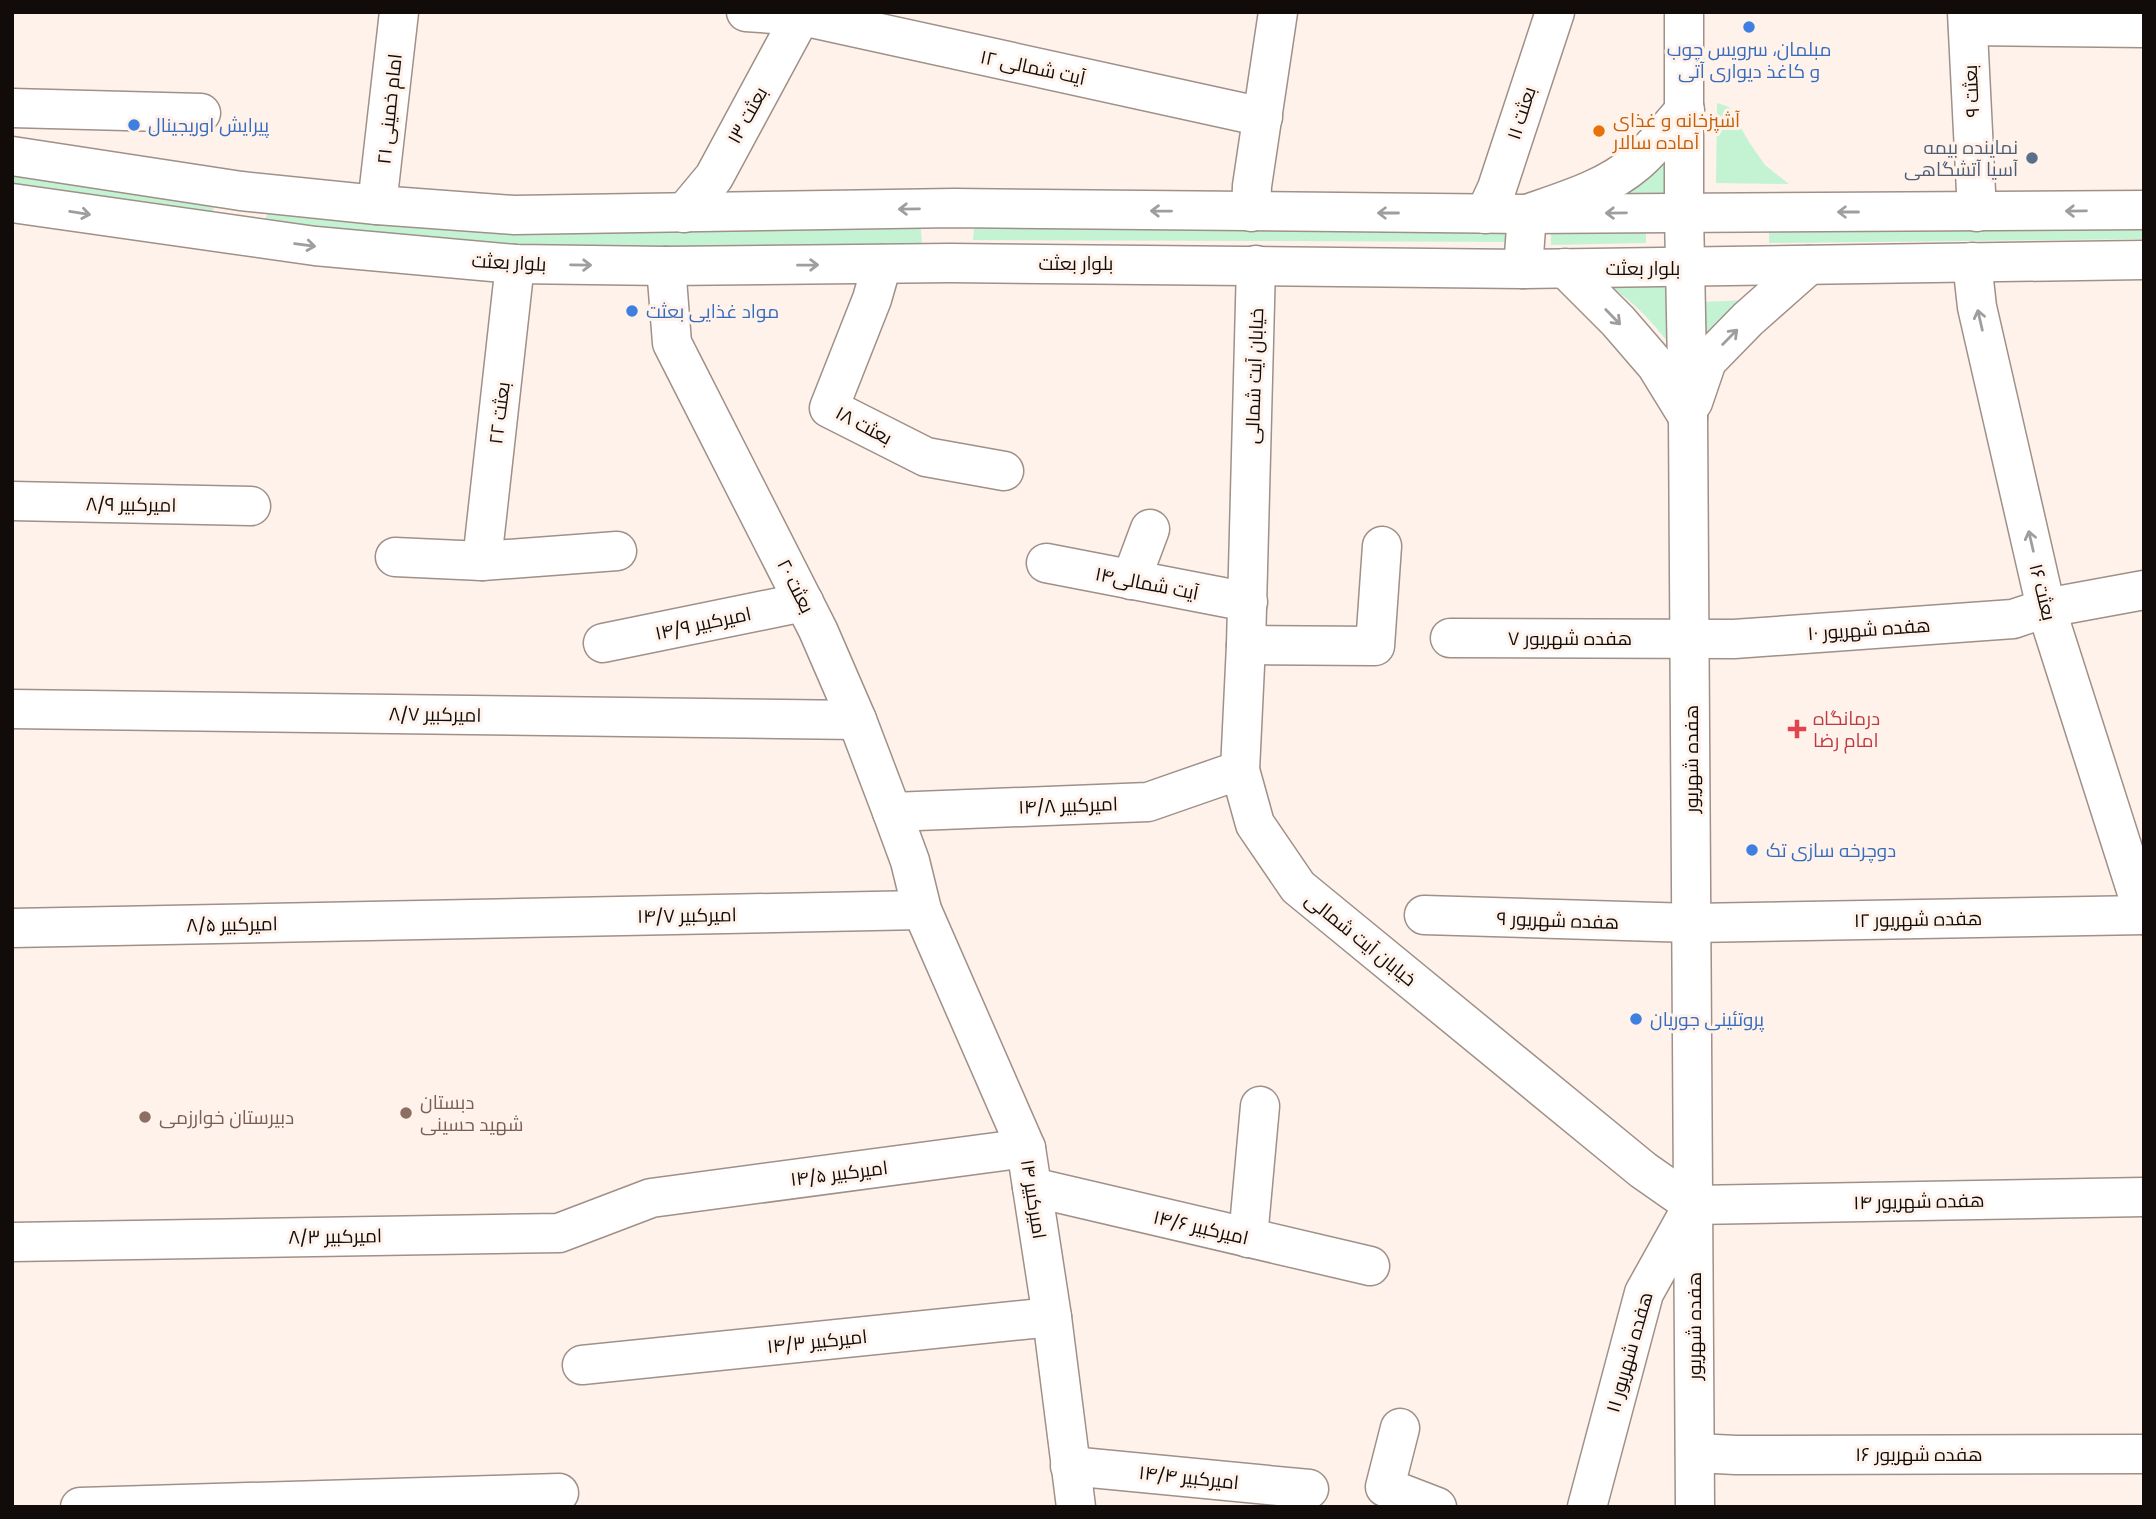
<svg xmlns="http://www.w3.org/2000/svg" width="2156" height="1519" font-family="Merriweather,Cairo,serif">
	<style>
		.green { fill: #c4f3d4 }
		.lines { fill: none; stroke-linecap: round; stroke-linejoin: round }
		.minor-casing { stroke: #9f9088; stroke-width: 41 }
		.major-casing { stroke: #9f9088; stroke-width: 41 }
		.minor { stroke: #fff; stroke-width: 38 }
		.major { stroke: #fff; stroke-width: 38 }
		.oneway { stroke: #a09e9d }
		.shop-dot { fill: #3f7fe0; stroke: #fff2ea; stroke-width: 2.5 }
		.food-dot { fill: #e8710a; stroke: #fff2ea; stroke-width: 2.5 }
		.service-dot { fill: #5c6f8a; stroke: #fff2ea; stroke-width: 2.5 }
		.health-dot { fill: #e0444e; stroke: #fff2ea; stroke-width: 2.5 }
		.education-dot { fill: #8d6e63; stroke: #fff2ea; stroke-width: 2.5 }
		.labels { text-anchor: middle; stroke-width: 6; stroke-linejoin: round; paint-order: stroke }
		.shop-label { font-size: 19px; fill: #366cbe; stroke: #fff2ea; text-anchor: start }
		.street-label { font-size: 19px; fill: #110c09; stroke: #fff2ea }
		.food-label { font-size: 19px; fill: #c56008; stroke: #fff2ea; text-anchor: start }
		.service-label { font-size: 19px; fill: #4e5e75; stroke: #fff2ea; text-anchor: end }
		.health-label { font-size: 19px; fill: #be3a42; stroke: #fff2ea; text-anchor: start }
		.education-label { font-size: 19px; fill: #785e54; stroke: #fff2ea; text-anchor: start }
	</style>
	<rect width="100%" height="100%" fill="#fff2ea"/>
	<g class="green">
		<polygon points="1717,103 1729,107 1749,142 1765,165 1789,184 1716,183"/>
		<polygon points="1671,146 1670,201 1613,201"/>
		<polygon points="12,173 214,201 213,217 12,186"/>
		<polygon points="270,209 716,231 921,229 922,246 708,248 463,245 263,223"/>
		<polygon points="2144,224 2144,239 1769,243 1769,226"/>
		<polygon points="1646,225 1646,243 1551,245 1551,227"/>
		<polygon points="974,227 1512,227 1512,242 973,240"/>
		<path d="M1658 282 1666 289 1667 341C1648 317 1632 301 1606 283Z"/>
		<polygon points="1747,300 1700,348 1702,302"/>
	</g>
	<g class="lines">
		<defs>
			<g id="minor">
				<polyline points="746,12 802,16 1263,117"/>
				<polyline points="1967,12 1977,212"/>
				<polyline points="1968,26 2144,28"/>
				<polyline points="12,108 201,113"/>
				<polyline points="377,205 399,12"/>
				<polyline points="1251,212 1252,186 1278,12"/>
				<polyline points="684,213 714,177 803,12"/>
				<polyline points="1485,214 1497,188 1555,12"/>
				<polyline points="1972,262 1977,307 2046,608 2144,915"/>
				<polyline points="882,264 872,299 829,408 926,457 1004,471"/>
				<polyline points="1256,265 1246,645 1240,770 1255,824 1298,887 1643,1170 1693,1205"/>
				<polyline points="666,266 672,343 818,630 857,720 892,812 910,861 922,910 1026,1148 1052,1317 1076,1507"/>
				<polyline points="12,501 251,506"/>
				<polyline points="395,557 482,561 617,551"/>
				<polyline points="482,561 515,264"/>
				<polyline points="1046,563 1248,602"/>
				<polyline points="1131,580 1150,529"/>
				<polyline points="1450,638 1734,639 2013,619 2046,608 2144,590"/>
				<polyline points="603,643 804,602"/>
				<polyline points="1246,645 1375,646 1382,546"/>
				<polyline points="12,709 857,720"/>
				<polyline points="892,812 1148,802 1240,770"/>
				<polyline points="1424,915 1692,923 2144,915"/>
				<polyline points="12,928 922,910"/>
				<polyline points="1032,1187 1370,1266"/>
				<polyline points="1693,1205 2144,1197"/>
				<polyline points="1248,1238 1260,1106"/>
				<polyline points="12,1242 559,1233 651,1198 1026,1148"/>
				<polyline points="582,1365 1052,1317"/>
				<polyline points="1400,1428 1385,1487 1437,1507"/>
				<polyline points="1695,1453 1736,1455 2144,1454"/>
				<polyline points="1070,1466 1309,1489"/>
				<polyline points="80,1507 559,1493"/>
				<polyline points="1587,1507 1644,1293 1693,1205"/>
			</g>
			<g id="major">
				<polyline points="1684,12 1684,212 1688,417 1695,1507"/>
				<polyline points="12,156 241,191 377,205 514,215 954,208 1527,214 2144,210"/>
				<polyline points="12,203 315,246 515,264 666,266 950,263 1523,269 2144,260"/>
				<polyline points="1565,268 1618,321 1656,365 1688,417"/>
				<path d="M1523 269 1527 214C1564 201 1606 189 1636 163 1654 148 1669 127 1685 110"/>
				<polyline points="1693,402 1707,361 1748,319 1809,265"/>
			</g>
		</defs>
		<use href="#minor" class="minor-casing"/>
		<use href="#major" class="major-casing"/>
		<use href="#minor" class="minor"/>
		<use href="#major" class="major"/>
	</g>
	<defs><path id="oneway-shaft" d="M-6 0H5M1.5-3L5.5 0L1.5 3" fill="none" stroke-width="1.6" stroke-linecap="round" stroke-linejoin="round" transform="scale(1.75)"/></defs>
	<g class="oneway">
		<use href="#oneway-shaft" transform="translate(909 209) rotate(179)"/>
		<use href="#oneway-shaft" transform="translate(1161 211) rotate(-179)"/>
		<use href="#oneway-shaft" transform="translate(2076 211) rotate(179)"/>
		<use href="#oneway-shaft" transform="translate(1848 212) rotate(-180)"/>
		<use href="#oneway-shaft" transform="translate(80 213) rotate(9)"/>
		<use href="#oneway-shaft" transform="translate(1388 213) rotate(-180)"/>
		<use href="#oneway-shaft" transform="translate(1616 213) rotate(179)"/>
		<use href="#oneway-shaft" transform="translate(305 245) rotate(7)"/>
		<use href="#oneway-shaft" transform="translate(581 265) rotate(1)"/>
		<use href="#oneway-shaft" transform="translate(808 265) rotate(-1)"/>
		<use href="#oneway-shaft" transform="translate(1613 317) rotate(46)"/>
		<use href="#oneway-shaft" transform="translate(1980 320) rotate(-103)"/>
		<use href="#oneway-shaft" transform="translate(1730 337) rotate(-45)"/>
		<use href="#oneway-shaft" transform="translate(2031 541) rotate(-103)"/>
	</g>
	<g class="shop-dot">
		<circle cx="1749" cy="27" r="7"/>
		<circle cx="134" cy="125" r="7"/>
		<circle cx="632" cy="311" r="7"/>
		<circle cx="1752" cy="850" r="7"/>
		<circle cx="1636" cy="1019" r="7"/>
	</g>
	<circle class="food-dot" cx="1599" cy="131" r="7"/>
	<circle class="service-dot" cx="2032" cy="158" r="7"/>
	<path class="health-dot" d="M1793.5 718.5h7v7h7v7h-7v7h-7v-7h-7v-7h7z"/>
	<g class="education-dot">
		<circle cx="406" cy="1113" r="7"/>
		<circle cx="145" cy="1117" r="7"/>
	</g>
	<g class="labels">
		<g class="shop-label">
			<text x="1749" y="56" text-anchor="middle">مبلمان، سرویس چوب<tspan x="1749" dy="22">و کاغذ دیواری آتی</tspan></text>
			<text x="148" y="132">پیرایش اوریجینال</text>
			<text x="646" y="318">مواد غذایی بعثت</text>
			<text x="1766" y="857">دوچرخه سازی تک</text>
			<text x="1650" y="1026">پروتئینی جوریان</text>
		</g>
		<g class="street-label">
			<text transform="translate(1033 67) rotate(12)" y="7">آیت شمالی ۱۲</text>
			<text transform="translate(1971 91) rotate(-93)" y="7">۹ بعثت</text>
			<text transform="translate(389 109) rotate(-84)" y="7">امام خمینی ۲۱</text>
			<text transform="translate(1521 113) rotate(-72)" y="7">بعثت ۱۱</text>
			<text transform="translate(747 115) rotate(-61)" y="7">بعثت ۱۳</text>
			<text transform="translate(509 262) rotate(3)" y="7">بلوار بعثت</text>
			<text x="1076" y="270">بلوار بعثت</text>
			<text x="1643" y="275">بلوار بعثت</text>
			<text transform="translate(1254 376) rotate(-88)" y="7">خیابان آیت شمالی</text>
			<text transform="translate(499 413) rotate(-83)" y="7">بعثت ۲۲</text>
			<text transform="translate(864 425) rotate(28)" y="7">بعثت ۱۸</text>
			<text transform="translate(131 504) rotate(1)" y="7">امیرکبیر ۸/۹</text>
			<text transform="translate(1147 583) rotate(11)" y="7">آیت شمالی۱۴</text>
			<text transform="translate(796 586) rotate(63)" y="7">بعثت ۲۰</text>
			<text transform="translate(2043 592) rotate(76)" y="7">بعثت ۱۶</text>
			<text transform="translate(703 623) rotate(-12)" y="7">امیرکبیر ۱۴/۹</text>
			<text transform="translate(1869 629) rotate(-4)" y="7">هفده شهریور ۱۰</text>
			<text x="1570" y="645">هفده شهریور ۷</text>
			<text transform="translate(435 714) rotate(1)" y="7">امیرکبیر ۸/۷</text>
			<text transform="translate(1691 759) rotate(-90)" y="7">هفده شهریور</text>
			<text transform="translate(1068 805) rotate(-2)" y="7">امیرکبیر ۱۴/۸</text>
			<text transform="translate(687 915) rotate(-1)" y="7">امیرکبیر ۱۴/۷</text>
			<text transform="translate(1918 919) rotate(-1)" y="7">هفده شهریور ۱۲</text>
			<text transform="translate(1558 920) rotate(2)" y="7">هفده شهریور ۹</text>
			<text transform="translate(232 924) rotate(-1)" y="7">امیرکبیر ۸/۵</text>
			<text transform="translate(1361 939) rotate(39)" y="7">خیابان آیت شمالی</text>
			<text transform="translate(839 1173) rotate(-7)" y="7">امیرکبیر ۱۴/۵</text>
			<text transform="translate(1034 1199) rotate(81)" y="7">امیرکبیر ۱۴</text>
			<text transform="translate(1919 1201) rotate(-1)" y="7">هفده شهریور ۱۴</text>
			<text transform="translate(1201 1227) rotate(13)" y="7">امیرکبیر ۱۴/۶</text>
			<text transform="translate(335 1236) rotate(-1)" y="7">امیرکبیر ۸/۳</text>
			<text transform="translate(1694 1326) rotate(-90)" y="7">هفده شهریور</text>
			<text transform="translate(817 1341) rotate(-6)" y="7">امیرکبیر ۱۴/۳</text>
			<text transform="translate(1629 1352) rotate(-74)" y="7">هفده شهریور ۱۱</text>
			<text x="1919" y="1461">هفده شهریور ۱۶</text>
			<text transform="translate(1189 1477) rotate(6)" y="7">امیرکبیر ۱۴/۴</text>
		</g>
		<g class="food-label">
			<text x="1613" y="127">آشپزخانه و غذای<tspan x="1613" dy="22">آماده سالار</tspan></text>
		</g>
		<g class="service-label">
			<text x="2018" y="154">نماینده بیمه<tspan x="2018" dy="22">آسیا آتشگاهی</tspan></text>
		</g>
		<g class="health-label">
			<text x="1813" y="725">درمانگاه<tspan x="1813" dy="22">امام رضا</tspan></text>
		</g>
		<g class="education-label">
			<text x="420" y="1109">دبستان<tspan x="420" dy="22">شهید حسینی</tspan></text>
			<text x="159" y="1124">دبیرستان خوارزمی</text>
		</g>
	</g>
	<rect width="2156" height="1519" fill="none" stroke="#110c09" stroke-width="28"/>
</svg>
